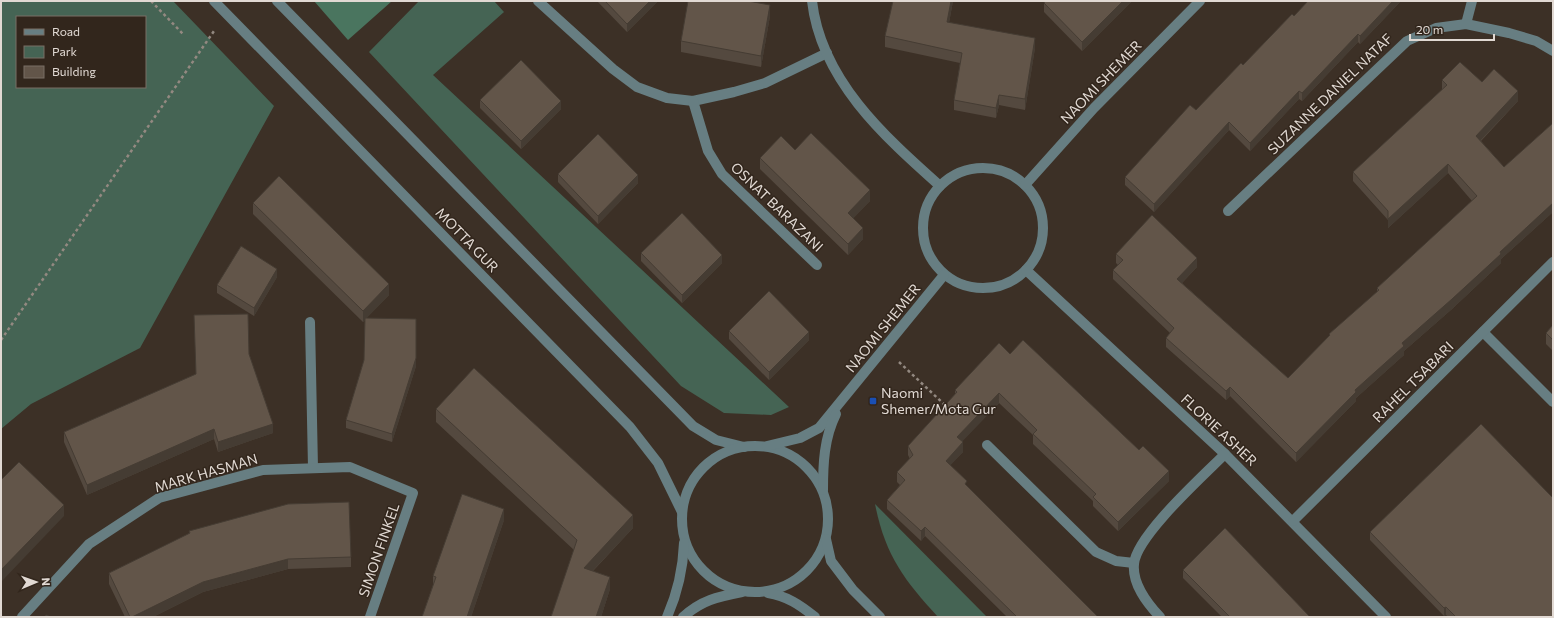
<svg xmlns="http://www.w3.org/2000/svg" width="1554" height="618" font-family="Commissioner,sans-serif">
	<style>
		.green { fill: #456454; fill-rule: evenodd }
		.forest { fill: #4a755f }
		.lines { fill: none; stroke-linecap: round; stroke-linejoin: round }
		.path { stroke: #938981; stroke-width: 2.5; stroke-dasharray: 3 3; stroke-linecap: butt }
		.minor { stroke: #677e82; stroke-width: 10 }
		.wall { fill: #54493f }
		.shaded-wall { fill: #453c33 }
		.building { fill: #625549; stroke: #453c33 }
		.transit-dot { fill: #1a4fb4; stroke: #32261c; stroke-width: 1.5 }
		.labels { text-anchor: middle; stroke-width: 3; stroke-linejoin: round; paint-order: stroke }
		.street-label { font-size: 14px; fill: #e1d9d3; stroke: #32261c }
		.poi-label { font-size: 14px; fill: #e1d9d3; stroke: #32261c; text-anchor: start }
	</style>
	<rect width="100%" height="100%" fill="#3c3026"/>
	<g class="green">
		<path d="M1 1H173L274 106 140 348 31 404 1 429ZM17 17H145V87H17Z"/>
		<polygon points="419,1 494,1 504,12 433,75 789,407 771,415 724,413 681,386 369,52"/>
		<path d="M875 504 987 617H938C904 580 885 555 875 504Z"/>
	</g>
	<polygon class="forest" points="314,1 392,1 348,40"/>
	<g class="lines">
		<g class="path">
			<polyline points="151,1 183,34"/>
			<polyline points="1,340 214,31"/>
			<polyline points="899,362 946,406"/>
		</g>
		<g class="minor">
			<polyline points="214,1 630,427 658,463 682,512"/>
			<polyline points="277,1 693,426 716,440 744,447"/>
			<polyline points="538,1 613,69 637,87 667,98 693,101 734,92 765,83 827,53"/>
			<path d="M812 1C821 80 884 136 940 186"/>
			<polyline points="1466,24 1472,1"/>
			<polyline points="693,101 708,151 722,174 817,265"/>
			<circle cx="983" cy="228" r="60"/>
			<polyline points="1025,185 1094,108 1200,1"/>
			<polyline points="1228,211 1407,41 1436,28 1466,24 1509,33 1536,41 1553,51"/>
			<polyline points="1026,270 1225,454 1386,617"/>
			<polyline points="310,322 313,468"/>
			<polyline points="1483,332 1553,402"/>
			<polyline points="987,445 1096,552 1116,561 1134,563"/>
			<circle cx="755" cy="519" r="73"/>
			<polyline points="767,446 800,438 819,428 944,275"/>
			<path d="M823 490C823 464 824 438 836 414"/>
			<polyline points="1293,521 1553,262"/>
			<polyline points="826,539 831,561 853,590 880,617"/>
			<path d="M768 593C787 596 800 605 815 617"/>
			<polyline points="22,617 89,544 159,498 263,470 350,467 413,493 370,617"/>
			<path d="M667 617C678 592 683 570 684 543"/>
			<path d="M683 617C702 600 717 597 742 592"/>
			<path d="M1160 617C1147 603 1132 584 1134 564 1136 536 1204 475 1225 454"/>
		</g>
	</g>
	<g class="wall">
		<polygon points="597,1 658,1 627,32"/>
		<polygon points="893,1 953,1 949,23 1035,48 1025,110 999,105 996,118 954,110 954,100 960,63 885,47 885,36"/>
		<polygon points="1045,1 1132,1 1082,51 1044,12 1044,3"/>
		<polygon points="1401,1 1360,44 1358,42 1302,101 1299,99 1250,151 1229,130 1154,212 1125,185 1125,177 1243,65 1294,16"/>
		<polygon points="770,16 761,67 681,52 681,41"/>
		<polygon points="1442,80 1482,82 1518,101 1481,141 1504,167 1553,123 1553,212 1501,259 1501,263 1452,309 1404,351 1404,355 1356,398 1356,401 1296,462 1230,396 1226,400 1166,347 1166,338 1170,333 1113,279 1113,270 1118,265 1116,263 1116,254 1197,267 1182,283 1288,378 1329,337 1329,334 1377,292 1377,288 1472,201 1448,173 1388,228 1388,220 1353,181 1353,172 1442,90"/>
		<polygon points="480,100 561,109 521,149 480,108"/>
		<polygon points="795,150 870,201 853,218 863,239 848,255 760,169 760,158"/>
		<polygon points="558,174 638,183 598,224 558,182"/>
		<polygon points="253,203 389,295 366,318 416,366 392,442 346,428 346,420 364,360 365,320 363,322 253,214"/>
		<polygon points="641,253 722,263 682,303 641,261"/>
		<polygon points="277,277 254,316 217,293 217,285"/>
		<polygon points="1553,325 1553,351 1546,344 1546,333"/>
		<polygon points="729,331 809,340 769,380 729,339"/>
		<polygon points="249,354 273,433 218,452 214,439 87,495 64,442 64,432"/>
		<polygon points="1010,354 1169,481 1118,531 1093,506 1093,501 1033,444 1033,435 999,403 962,441 963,452 950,465 967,486 1098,617 1007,617 925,536 921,541 887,509 887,500 900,485 897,482 897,472 910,459 908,455 908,446 955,395 955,390"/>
		<polygon points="436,409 633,528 593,571 610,589 601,617 551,617 574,550 436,422"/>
		<polygon points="504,520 471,617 422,617 433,585 433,576"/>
		<polygon points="189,531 351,557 351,567 288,569 203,592 153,617 125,617 109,584 109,573 189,534"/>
		<polygon points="1370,532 1553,617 1448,617 1446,615 1444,616 1370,540"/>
		<polygon points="1183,570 1310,617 1222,617 1183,578"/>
	</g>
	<g class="shaded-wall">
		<polygon points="650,1 658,1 627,32 627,24"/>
		<polygon points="951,1 953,1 947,33 947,22"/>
		<polygon points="1123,1 1132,1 1082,51 1082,42"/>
		<polygon points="1393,1 1401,1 1360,44 1360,36"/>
		<polygon points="770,5 770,16 761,67 761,56"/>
		<polygon points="1358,34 1358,42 1302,101 1302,93"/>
		<polygon points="1035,38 1035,48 1025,110 1025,99"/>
		<polygon points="1299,91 1299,99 1250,151 1250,143"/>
		<polygon points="1518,91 1518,101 1476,145 1476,136"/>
		<polygon points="999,95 999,105 996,118 996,108"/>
		<polygon points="561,101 561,109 521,149 521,141"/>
		<polygon points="1229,122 1229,130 1154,212 1154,204"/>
		<polygon points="1448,164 1448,173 1388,228 1388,219"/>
		<polygon points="638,175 638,183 598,224 598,216"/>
		<polygon points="870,190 870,201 848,224 848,213"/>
		<polygon points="1553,203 1553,212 1501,259 1501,263 1452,309 1404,351 1404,355 1356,398 1356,401 1296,462 1296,453 1355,390 1402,343 1500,252"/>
		<polygon points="863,228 863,239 848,255 848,244"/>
		<polygon points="722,255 722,263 682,303 682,295"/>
		<polygon points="1197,258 1197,267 1177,288 1177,279"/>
		<polygon points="277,269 277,277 254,316 254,308"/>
		<polygon points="389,284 389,295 363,322 363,311"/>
		<polygon points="416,319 416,366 392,442 392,434"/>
		<polygon points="809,332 809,340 769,380 769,372"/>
		<polygon points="1230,387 1230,396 1226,400 1226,391"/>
		<polygon points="999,393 999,403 957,447 957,437"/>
		<polygon points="273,424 273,433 218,452 218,442"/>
		<polygon points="214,429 214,439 87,495 87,485"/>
		<polygon points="963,442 963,452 946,470 946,461"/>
		<polygon points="1169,471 1169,481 1118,531 1118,522"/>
		<polygon points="64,505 64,516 1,582 1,570"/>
		<polygon points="504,509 504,520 471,617 467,617"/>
		<polygon points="633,515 633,528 584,580 584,568"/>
		<polygon points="925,527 925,536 921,541 921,531"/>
		<polygon points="288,559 288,569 203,592 153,617 132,617 203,582"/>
		<polygon points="610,577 610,589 601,617 596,617"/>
		<polygon points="1446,607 1446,615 1444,616 1444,608"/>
	</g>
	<g class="building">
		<polygon points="605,1 650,1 627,24"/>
		<polygon points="688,1 748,1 770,5 761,56 681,41"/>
		<polygon points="893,1 951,1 947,22 1035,38 1025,99 999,95 996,108 954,100 962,53 885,36"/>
		<polygon points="1045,1 1123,1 1082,42 1044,3"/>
		<polygon points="1308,1 1393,1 1360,36 1358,34 1302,93 1299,91 1250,143 1229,122 1154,204 1125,177 1190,105 1196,110 1241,63 1243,65 1292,14 1294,16"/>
		<polygon points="521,60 561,101 521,141 480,100"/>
		<polygon points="1460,62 1482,82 1494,69 1518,91 1476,136 1504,167 1553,123 1553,203 1500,252 1501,254 1452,299 1402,343 1404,346 1355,390 1356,392 1296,453 1230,387 1226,391 1166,338 1174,328 1113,270 1123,260 1116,254 1152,215 1197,258 1177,279 1288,378 1330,335 1329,334 1379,290 1377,288 1477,196 1448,164 1388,219 1388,211 1353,172 1447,85 1442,80"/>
		<polygon points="811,133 870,190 848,213 863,228 848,244 760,158 781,136 795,150"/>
		<polygon points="598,134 638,175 598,216 558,174"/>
		<polygon points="279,176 389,284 363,311 253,203"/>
		<polygon points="682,213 722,255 682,295 641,253"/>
		<polygon points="241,246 277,269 254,308 217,285"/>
		<polygon points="769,291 809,332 769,372 729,331"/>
		<polygon points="248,314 249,354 273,424 218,442 214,429 87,485 64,432 196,374 194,315"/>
		<polygon points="365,318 416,319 416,358 392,434 346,420 364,360"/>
		<polygon points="1553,325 1553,340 1546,333"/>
		<polygon points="1023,340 1139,450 1143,446 1169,471 1118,522 1093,497 1096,494 1033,434 1037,430 999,393 957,437 963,442 946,461 967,481 965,484 1098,617 1017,617 925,527 921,531 887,500 905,480 897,472 913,455 908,446 957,392 955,390 999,343 1010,354"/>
		<polygon points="474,368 633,515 584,568 610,577 596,617 551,617 577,540 436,409"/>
		<polygon points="1481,424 1553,498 1553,617 1456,617 1446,607 1444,608 1370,532"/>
		<polygon points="19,462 64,505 1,570 1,480"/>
		<polygon points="462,494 504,509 467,617 422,617 436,577 433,576"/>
		<polygon points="349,502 351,557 288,559 203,582 132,617 130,617 109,573 190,533 189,531 288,504"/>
		<polygon points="1225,528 1310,617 1230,617 1183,570"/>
		<polygon points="46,615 51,617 45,617"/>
	</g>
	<rect class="transit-dot" x="869" y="397" width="8" height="8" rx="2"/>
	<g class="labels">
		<g class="street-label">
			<text transform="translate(1101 82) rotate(-46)" y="5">NAOMI SHEMER</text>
			<text transform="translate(1330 94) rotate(-44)" y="5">SUZANNE DANIEL NATAF</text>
			<text transform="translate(777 207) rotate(44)" y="5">OSNAT BARAZANI</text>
			<text transform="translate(467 240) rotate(46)" y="5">MOTTA GUR</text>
			<text transform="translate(883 328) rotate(-51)" y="5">NAOMI SHEMER</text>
			<text transform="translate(1413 382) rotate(-45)" y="5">RAHEL TSABARI</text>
			<text transform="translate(1219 430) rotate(43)" y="5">FLORIE ASHER</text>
			<text transform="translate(206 473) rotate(-16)" y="5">MARK HASMAN</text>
			<text transform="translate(379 550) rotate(-71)" y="5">SIMON FINKEL</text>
		</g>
		<g class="poi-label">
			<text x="881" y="398">Naomi<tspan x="881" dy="16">Shemer/Mota Gur</tspan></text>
		</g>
	</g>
	<rect width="1554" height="618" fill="none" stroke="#e1d9d3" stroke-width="4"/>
	<rect x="16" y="16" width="130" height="72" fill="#32261c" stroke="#786e65"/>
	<rect x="24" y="29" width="20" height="6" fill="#677e82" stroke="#786e65"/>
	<text x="52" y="36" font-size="12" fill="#e1d9d3">Road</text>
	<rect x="24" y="46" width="20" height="12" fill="#456454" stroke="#786e65"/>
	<text x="52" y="56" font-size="12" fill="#e1d9d3">Park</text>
	<rect x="24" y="66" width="20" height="12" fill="#625549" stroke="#786e65"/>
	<text x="52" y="76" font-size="12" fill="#e1d9d3">Building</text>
	<g transform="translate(36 582) rotate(88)" stroke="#32261c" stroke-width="3" paint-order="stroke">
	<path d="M0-3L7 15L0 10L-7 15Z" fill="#e1d9d3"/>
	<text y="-6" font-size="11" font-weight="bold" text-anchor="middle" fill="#e1d9d3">N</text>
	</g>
	<path d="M1410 34v6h84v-6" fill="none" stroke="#e1d9d3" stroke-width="2"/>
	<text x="1416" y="34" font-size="12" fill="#e1d9d3" stroke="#32261c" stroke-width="3" paint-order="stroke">20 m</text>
</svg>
